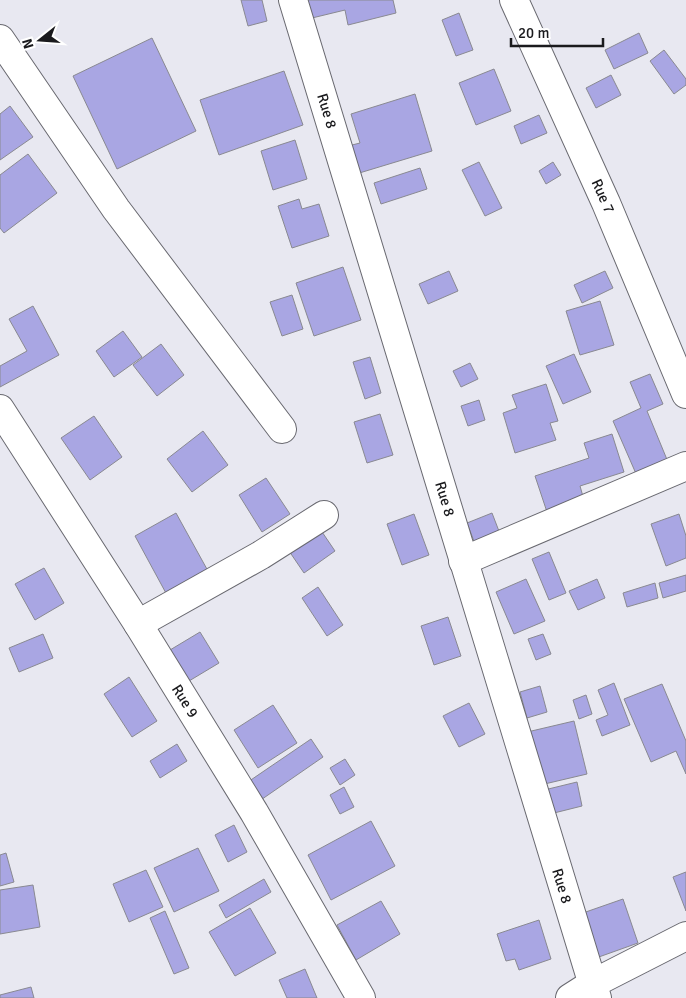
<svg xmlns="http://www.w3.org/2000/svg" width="686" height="998" font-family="Signika,sans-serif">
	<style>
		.building { fill: #a9a6e3; stroke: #898991 }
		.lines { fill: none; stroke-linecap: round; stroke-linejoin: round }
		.minor-casing { stroke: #696970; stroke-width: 30 }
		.minor { stroke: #fff; stroke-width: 28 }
		.labels { text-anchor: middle; stroke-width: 5; stroke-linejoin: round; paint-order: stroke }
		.street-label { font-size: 15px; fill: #1a1a1d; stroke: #fff }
	</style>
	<rect width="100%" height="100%" fill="#e8e8f1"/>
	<g class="building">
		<polygon points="241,0 262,0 267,21 248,26"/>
		<polygon points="307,0 393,0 396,13 348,25 345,10 312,18"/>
		<polygon points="459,13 473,50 456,56 442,20"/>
		<polygon points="639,33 648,53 614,69 605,50"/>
		<polygon points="152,38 196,131 117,169 73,76"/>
		<polygon points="664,50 686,79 686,85 674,94 650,61"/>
		<polygon points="494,69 511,111 476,125 459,83"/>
		<polygon points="284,71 303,125 219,155 200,100"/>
		<polygon points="611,75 621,95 596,108 586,88"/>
		<polygon points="415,94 432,151 356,174 348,146 360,143 351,114"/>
		<polygon points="10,106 33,137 0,160 0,114"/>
		<polygon points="539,115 547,133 521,144 514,126"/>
		<polygon points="295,140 307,179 273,190 261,151"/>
		<polygon points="28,154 57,193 4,233 0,228 0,175"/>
		<polygon points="479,162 502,208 485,216 462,170"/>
		<polygon points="553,162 561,175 546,184 539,171"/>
		<polygon points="420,168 427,189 381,204 374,183"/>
		<polygon points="299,199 302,209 319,204 329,236 292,248 278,206"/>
		<polygon points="343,267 361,320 314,336 296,283"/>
		<polygon points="449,271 458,291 428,304 419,284"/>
		<polygon points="605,271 613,288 582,303 574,285"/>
		<polygon points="292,295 303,329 282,336 270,302"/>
		<polygon points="600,301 614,345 580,355 566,311"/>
		<polygon points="33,306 59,355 0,387 0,366 27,351 9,319"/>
		<polygon points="123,331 142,357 114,377 96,351"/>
		<polygon points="161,344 184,375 157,396 133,365"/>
		<polygon points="574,354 591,392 563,404 546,366"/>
		<polygon points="370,357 381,393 365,399 353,362"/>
		<polygon points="470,363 478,379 461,387 453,371"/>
		<polygon points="650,374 663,404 647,411 668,462 637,476 613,421 641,408 630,382"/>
		<polygon points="546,384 558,421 550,423 556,440 515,453 503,413 517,408 512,395"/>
		<polygon points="479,400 485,420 468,426 461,406"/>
		<polygon points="380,414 393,455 367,463 354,422"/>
		<polygon points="94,416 122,457 90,480 61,438"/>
		<polygon points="203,431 228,465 192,492 167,459"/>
		<polygon points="612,434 624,472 580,486 584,500 547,512 535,476 589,458 584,443"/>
		<polygon points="266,478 290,514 262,532 239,495"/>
		<polygon points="176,513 208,571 167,595 135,536"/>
		<polygon points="492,513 502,539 477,549 467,523"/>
		<polygon points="414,514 429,555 402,565 387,524"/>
		<polygon points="679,514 686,536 686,558 666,566 651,524"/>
		<polygon points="318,526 335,551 304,573 287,548"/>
		<polygon points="549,552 566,593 549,600 532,559"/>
		<polygon points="44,568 64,603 35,620 15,584"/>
		<polygon points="686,575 686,591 663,598 659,583"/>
		<polygon points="526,579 545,621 514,634 496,592"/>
		<polygon points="597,579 605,598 578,610 569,591"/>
		<polygon points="655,583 658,598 627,607 623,593"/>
		<polygon points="318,587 343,625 327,636 302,598"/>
		<polygon points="448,617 461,656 434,665 421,626"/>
		<polygon points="200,632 219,663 189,681 170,650"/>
		<polygon points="43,634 53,658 19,672 9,648"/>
		<polygon points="543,634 551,654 536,660 528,639"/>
		<polygon points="129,677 157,721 132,737 104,694"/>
		<polygon points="614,683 630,725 602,736 596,720 608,715 598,690"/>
		<polygon points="662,684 686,741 686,774 676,751 651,762 624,699"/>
		<polygon points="540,686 547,712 527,718 520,692"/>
		<polygon points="586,695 592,714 579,719 573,700"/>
		<polygon points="469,703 485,734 459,747 443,716"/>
		<polygon points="273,705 297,743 258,768 234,730"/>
		<polygon points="574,721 587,774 536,786 523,733"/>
		<polygon points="311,739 323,757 255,804 242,786"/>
		<polygon points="177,744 187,761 160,778 150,761"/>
		<polygon points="345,759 355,775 340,785 330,768"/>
		<polygon points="577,782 582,806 542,816 536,792"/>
		<polygon points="344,787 354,807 340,814 330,795"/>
		<polygon points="371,821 395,866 331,900 308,855"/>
		<polygon points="234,825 247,852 228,862 215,835"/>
		<polygon points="198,848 219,891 174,912 154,868"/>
		<polygon points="6,853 14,882 0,886 0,855"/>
		<polygon points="146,870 163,907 129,922 113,884"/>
		<polygon points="686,872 686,911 673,877"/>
		<polygon points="264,879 271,892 226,918 219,905"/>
		<polygon points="33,885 40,927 0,934 0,890"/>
		<polygon points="623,899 638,943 596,958 580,914"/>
		<polygon points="381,901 400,934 356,960 337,925"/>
		<polygon points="250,908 276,953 235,976 209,932"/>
		<polygon points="165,911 189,968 174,974 150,918"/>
		<polygon points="539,920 551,959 519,970 515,959 506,961 497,934"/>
		<polygon points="305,969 317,998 287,998 279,980"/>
		<polygon points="31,987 34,998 0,998 0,995"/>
	</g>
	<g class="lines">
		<defs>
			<g id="minor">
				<polyline points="293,0 597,998"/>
				<polyline points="514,0 606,203 686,394"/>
				<polyline points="0,39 116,209 282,429"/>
				<polyline points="0,409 138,624 254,812 361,998"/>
				<polyline points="463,561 686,466"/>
				<polyline points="138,624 261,555 324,515"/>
				<polyline points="570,998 592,984 686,936"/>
			</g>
		</defs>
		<use href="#minor" class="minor-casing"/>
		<use href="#minor" class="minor"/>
	</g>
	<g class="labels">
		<g class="street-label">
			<text transform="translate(327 111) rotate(73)" y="5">Rue 8</text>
			<text transform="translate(603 196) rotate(66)" y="5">Rue 7</text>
			<text transform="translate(445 499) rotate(73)" y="5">Rue 8</text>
			<text transform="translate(185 701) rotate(58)" y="5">Rue 9</text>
			<text transform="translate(562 886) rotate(73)" y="5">Rue 8</text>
		</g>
	</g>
	<g transform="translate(40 40) rotate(253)" stroke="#ffffff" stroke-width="4" paint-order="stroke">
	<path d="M0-4L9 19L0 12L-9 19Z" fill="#1a1a1d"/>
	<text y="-8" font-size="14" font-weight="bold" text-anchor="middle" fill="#1a1a1d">N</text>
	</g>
	<path d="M511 38v8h92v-8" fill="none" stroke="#1a1a1d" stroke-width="2.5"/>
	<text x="518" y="38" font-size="15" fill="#1a1a1d" stroke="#ffffff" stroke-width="4" paint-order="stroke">20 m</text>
</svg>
